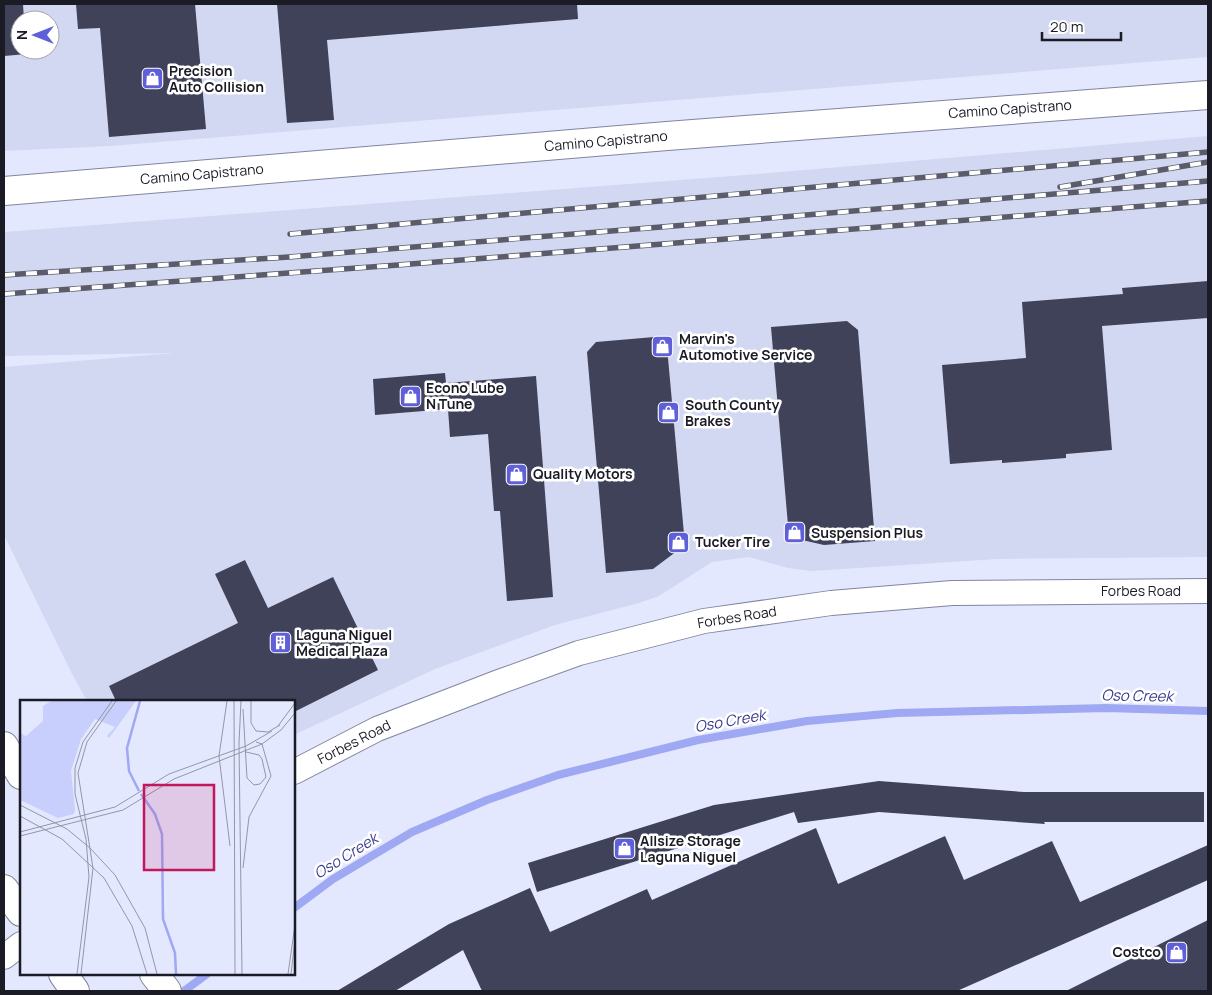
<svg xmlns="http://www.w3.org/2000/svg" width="1212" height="995" font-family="Manrope,sans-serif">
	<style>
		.built { fill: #d3d8f2; fill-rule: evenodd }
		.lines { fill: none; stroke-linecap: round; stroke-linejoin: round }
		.stream { stroke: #9fa8f2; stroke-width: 8 }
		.building { fill: #3f4258 }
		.minor-casing { stroke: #81859e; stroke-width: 26 }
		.tertiary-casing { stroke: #81859e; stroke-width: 30 }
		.primary-casing { stroke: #81859e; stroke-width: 30 }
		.minor { stroke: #fff; stroke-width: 24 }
		.tertiary { stroke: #fff; stroke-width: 28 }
		.primary { stroke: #fff; stroke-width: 28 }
		.rail-casing { stroke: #5b5c6a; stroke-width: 5.5 }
		.rail { stroke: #fff; stroke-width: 4; stroke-dasharray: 11; stroke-linecap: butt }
		.labels { text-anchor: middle; stroke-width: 5; stroke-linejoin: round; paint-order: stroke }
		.poi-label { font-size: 14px; font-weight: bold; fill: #1a1b25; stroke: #fff; text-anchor: start }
		.street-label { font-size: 14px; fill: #1a1b25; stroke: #fff }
		.water-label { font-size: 15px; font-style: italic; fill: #3c3c91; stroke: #fff }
		.inset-river { fill: none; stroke: #9fa8f2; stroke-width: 2.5 }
		.inset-road { fill: none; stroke: #9396a7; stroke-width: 1 }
		.view { fill: #c2185b; fill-opacity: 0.15; stroke: #c2185b; stroke-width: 2.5 }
		.inset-edge { fill: none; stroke: #1a1b25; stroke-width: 2.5 }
	</style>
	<rect width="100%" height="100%" fill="#e4e8fe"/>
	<g class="built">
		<path d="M4 4H1208V57L110 146 4 151ZM20 20H50V50H20Z"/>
		<polygon points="1208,136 1208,557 998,559 811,571 788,568 749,557 712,562 659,596 639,603 555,625 435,669 294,735 294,701 87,701 72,674 4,535 4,367 174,353 4,356 4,232 769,173"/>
	</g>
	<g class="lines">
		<g class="stream">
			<polyline points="294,908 333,879 412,832 487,800 558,775 698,740 807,721 897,713 1106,708 1208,711"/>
			<polyline points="184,991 207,974"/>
		</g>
	</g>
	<g class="building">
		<polygon points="4,4 23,4 24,20 20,20 20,50 26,50 27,54 4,56"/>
		<polygon points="76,4 195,4 206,129 109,137 100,28 78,29"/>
		<polygon points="277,4 577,4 578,19 327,40 334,120 287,123"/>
		<polygon points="1208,281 1208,318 1102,326 1112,450 1066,454 1066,458 1002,463 1002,460 950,464 942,365 1026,358 1022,302 1123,294 1122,288"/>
		<polygon points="847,321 858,330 875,541 824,545 789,537 771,327"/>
		<polygon points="666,336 685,545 653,569 606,573 587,352 596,342"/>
		<polygon points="445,373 446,383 536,376 553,597 507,601 500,511 494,511 488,434 450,437 448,409 375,415 373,379"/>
		<polygon points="245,560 268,608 333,577 378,670 294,712 294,701 116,701 109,686 238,623 215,574"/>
		<polygon points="879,781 1024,792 1204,792 1204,822 1044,822 1045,824 879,812 798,823 794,812 537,892 528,863 714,805"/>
		<polygon points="816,828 838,884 945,836 964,880 1052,841 1080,902 1208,845 1208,880 957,991 482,991 463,950 395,991 337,991 449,924 530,888 550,932 647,889 652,900"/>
		<polygon points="1208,920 1208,991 1066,991"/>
	</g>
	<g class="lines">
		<defs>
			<g id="minor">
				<polyline points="294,772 377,729 499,682 579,653 704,621 831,603 952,593 1208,591"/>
				<polyline points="4,957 21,944"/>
			</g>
			<polyline id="tertiary" points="4,191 667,136 1208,95"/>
			<g id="primary">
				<polyline points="4,746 21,775"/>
				<polyline points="4,889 21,912"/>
				<polyline points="63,974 75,991"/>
				<polyline points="154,974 167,991"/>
			</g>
		</defs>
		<use href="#minor" class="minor-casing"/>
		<use href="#tertiary" class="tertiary-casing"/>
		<use href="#primary" class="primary-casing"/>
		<use href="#minor" class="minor"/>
		<use href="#tertiary" class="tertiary"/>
		<use href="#primary" class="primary"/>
		<defs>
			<g id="rail">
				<polyline points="1060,187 1208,162"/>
				<polyline points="290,234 1208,152"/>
				<polyline points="4,275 289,257 736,221 1208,181"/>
				<polyline points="4,294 398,265 1208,201"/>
			</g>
		</defs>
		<use href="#rail" class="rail-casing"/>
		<use href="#rail" class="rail"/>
	</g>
	<defs>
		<symbol id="shop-square" viewBox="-11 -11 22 22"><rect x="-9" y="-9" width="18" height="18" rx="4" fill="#5f60d9" stroke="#fff"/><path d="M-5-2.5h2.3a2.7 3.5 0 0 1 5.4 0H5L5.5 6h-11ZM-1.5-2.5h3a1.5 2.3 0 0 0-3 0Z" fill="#fff"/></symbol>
		<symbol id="building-square" viewBox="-11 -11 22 22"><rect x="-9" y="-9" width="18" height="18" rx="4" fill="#5f60d9" stroke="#fff"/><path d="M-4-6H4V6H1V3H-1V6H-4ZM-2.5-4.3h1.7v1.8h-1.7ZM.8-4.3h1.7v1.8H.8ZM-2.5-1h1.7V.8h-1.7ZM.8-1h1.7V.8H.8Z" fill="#fff"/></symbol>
	</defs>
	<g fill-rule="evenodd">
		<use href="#shop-square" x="140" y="66" width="25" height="25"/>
		<use href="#shop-square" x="650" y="334" width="25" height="25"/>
		<use href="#shop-square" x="398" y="384" width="25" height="25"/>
		<use href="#shop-square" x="656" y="400" width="25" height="25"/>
		<use href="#shop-square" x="504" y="462" width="25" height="25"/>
		<use href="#shop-square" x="782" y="520" width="25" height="25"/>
		<use href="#shop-square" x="666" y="530" width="25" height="25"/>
		<use href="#building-square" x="268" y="630" width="25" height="25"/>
		<use href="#shop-square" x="612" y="836" width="25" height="25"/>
		<use href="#shop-square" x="1164" y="940" width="25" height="25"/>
	</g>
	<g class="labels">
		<g class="poi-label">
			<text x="169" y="76">Precision<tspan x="169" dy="16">Auto Collision</tspan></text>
			<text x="679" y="344">Marvin's<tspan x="679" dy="16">Automotive Service</tspan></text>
			<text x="426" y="393">Econo Lube<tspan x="426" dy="16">N Tune</tspan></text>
			<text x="685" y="410">South County<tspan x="685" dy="16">Brakes</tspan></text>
			<text x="533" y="479">Quality Motors</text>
			<text x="811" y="538">Suspension Plus</text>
			<text x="695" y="547">Tucker Tire</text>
			<text x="296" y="640">Laguna Niguel<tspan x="296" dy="16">Medical Plaza</tspan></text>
			<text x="640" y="846">Allsize Storage<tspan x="640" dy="16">Laguna Niguel</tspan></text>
			<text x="1161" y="957" text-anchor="end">Costco</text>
		</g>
		<g class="street-label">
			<text transform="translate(1010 109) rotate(-4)" y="5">Camino Capistrano</text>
			<text transform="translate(606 141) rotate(-5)" y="5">Camino Capistrano</text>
			<text transform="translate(202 174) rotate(-5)" y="5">Camino Capistrano</text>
			<text x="1141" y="596">Forbes Road</text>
			<text transform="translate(737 617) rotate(-9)" y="5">Forbes Road</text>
			<text transform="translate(354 742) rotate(-27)" y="5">Forbes Road</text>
		</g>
		<g class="water-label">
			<text transform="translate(1137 696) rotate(1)" y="5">Oso Creek</text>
			<text transform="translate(730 721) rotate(-10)" y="5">Oso Creek</text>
			<text transform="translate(346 856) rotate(-32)" y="5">Oso Creek</text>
		</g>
	</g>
	<g transform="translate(20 700)">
		<rect width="275" height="275" fill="#e4e8fe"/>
		<path d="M31 1H116L89 38 87 36 95 27 75 19 61 39 51 71 55 110 54 114 38 118 0 100V33L6 36 23 21V6Z" fill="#c8cffc"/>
		<path class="inset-river" d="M119 91 109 71 107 48 120 1M121 94 135 114 142 134 143 219 155 253 156 274"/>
		<path class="inset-road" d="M207 1 199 56 210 146M214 1 215 274M221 1 219 43 222 274M231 1V23L236 31 248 32 260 25M223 9 227 78 234 85 240 84 246 77 242 59 239 55 226 52M258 26 275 3M0 105 47 129 70 148 95 175 125 228 137 274M0 116 42 139 84 178 112 226 127 274M0 132 95 107 149 74 226 46 252 31M0 136 103 110 154 79 242 44 261 30 275 13M223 168 229 117 251 76 242 44 236 42M57 274 69 177 66 139 55 94V68L63 42 92 1M61 274 73 168 58 73 67 42 96 1M268 274 275 225M271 274 275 240"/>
		<path class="view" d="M124 85H194V170H124Z"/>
		<rect width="275" height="275" class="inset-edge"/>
	</g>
	<rect width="1212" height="995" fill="none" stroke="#1a1b25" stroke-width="10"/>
	<g transform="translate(35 35) rotate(270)"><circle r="24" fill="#ffffff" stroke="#a3a4a8"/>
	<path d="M0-4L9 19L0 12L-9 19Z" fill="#5f60d9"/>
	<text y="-8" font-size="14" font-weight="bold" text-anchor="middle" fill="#1a1b25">N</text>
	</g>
	<path d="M1042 32v8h79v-8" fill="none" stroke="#1a1b25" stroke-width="2.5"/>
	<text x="1050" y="32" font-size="15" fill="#1a1b25" stroke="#ffffff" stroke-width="4" paint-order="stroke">20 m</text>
</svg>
